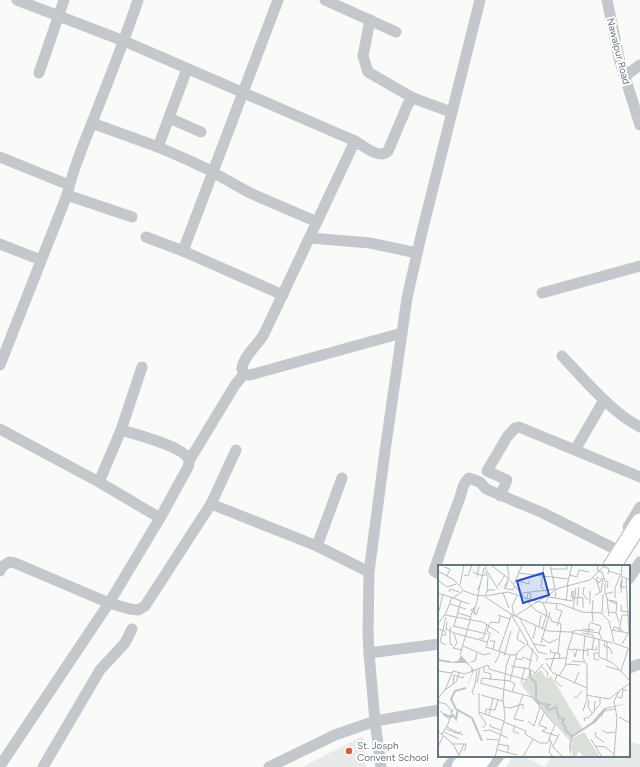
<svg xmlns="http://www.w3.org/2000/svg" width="640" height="767" font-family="Figtree,sans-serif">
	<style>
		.built { fill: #e8e9e9 }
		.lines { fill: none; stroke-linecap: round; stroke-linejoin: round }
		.highway-casing { stroke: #b4b9bd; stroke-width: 19 }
		.minor { stroke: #c3c8cc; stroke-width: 11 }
		.highway { stroke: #fff; stroke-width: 17 }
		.poi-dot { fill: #e4572e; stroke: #fff; stroke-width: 1.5 }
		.labels { text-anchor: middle; stroke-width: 4; stroke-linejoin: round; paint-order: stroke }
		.street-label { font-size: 10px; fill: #657683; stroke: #fff }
		.poi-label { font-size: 10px; fill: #657683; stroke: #fff; text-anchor: start }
		.inset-river { fill: none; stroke: #bbc7cb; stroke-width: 2 }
		.inset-road { fill: none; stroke: #b5bdc2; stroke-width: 1 }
		.view { fill: #1d4ed8; fill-opacity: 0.15; stroke: #1d4ed8; stroke-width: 2 }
		.inset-edge { fill: none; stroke: #657683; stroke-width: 2 }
	</style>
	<rect width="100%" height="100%" fill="#fafaf8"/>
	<g class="built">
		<polygon points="363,736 366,767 302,767"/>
		<polygon points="629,741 640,745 640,767 545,767 552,756 629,756"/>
		<polygon points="513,756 523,756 544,767 506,767"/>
	</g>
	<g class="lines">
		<defs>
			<g id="highway">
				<polyline points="612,566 640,522"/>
				<polyline points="460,767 468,756"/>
				<polyline points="476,767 484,756"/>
			</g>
		</defs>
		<use href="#highway" class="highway-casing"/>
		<g class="minor">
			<path d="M17 0 124 41 355 141C364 146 379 160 388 151L408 104 413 98 451 112"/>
			<polyline points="325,0 396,32"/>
			<polyline points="607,0 619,58 640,125"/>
			<polyline points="370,20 363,56 368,72 413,98"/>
			<polyline points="39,73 64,0"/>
			<polyline points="625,76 640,65"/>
			<polyline points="169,118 201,132"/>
			<polyline points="92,123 158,147 188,160 207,169 250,193 317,222"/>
			<path d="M355 141 264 334C258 345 243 356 242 369L244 374 250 375 402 333"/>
			<polyline points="158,147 187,69"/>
			<polyline points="0,157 69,185"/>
			<polyline points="67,195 132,217"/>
			<polyline points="146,237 183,251 283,295"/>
			<polyline points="310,238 370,243 417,253"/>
			<polyline points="0,244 41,260"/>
			<polyline points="183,251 278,0"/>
			<polyline points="542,293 640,266"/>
			<path d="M562 356C583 378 613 414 640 427"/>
			<path d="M0 365 67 195C73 168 85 141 95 115 110 77 125 39 138 0"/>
			<polyline points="0,429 99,482 160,518"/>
			<polyline points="575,450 604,400"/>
			<polyline points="189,461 235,385 244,374"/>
			<polyline points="99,482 121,430 142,367"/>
			<polyline points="500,496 507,480 487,471 507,437 515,428 519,427 640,477"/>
			<polyline points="211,504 317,546 369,572"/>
			<polyline points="628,527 640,507"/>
			<polyline points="317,546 342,478"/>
			<polyline points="0,571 3,566 9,562 15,563 109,603 130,609 138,610 145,606 211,504 236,450"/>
			<path d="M439 574 434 571C442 547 450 524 459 500 463 490 461 486 469 478L480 482 486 489 543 513 615 549"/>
			<polyline points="629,579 640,562"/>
			<polyline points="369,653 439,644"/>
			<polyline points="629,668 640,664"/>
			<path d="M0 766 109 603 160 518 188 467C189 464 190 461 188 458 181 446 135 434 121 430"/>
			<polyline points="43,767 100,670 125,643 132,629"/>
			<polyline points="269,767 335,735 375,721 439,710"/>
			<polyline points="381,767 375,721 369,653 368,632 369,572 385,451 407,298 421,236 480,0"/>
			<polyline points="448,767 457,756"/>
			<polyline points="490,767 499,756"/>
		</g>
		<use href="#highway" class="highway"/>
	</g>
	<circle class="poi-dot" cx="349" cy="751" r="4"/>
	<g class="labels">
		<g class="street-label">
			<text transform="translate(619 51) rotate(76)" y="4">Nawalpur Road</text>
		</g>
		<g class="poi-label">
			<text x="357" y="749">St. Josph<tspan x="357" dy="12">Convent School</tspan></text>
		</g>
	</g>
	<g transform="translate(438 565)">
		<rect width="192" height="192" fill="#fafaf8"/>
		<path d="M103 105 108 113 113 111 144 163 131 175 83 120 92 108 96 109ZM146 167 162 192H147L140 186 138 192H135L133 182 135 173Z" fill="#dadfd7"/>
		<path d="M23 90 36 105 28 125 34 108 33 102 28 98H10L20 96ZM192 138 168 144 158 157 135 172 133 179V192L131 181 133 171 154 157 166 143Z" fill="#bbc7cb"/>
		<path class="inset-river" d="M0 95 13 97M92 105V112L98 118V134L101 138 111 140 108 142 111 145 118 142 121 153 126 154 124 158 128 162 127 165 134 171M28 123 17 126 13 134 18 144 34 153 44 176M5 149 13 152 15 150 18 154 20 144"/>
		<path class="inset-road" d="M49 0 47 3 60 24M53 0 70 13 97 45 113 53V56L123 59 120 88M112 0 117 24M160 0 159 5 164 7 167 16 170 17 169 23M163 0 171 4 170 9M184 0 183 11 192 15M6 2 12 4 9 11M112 4H129V0M0 6 16 15 26 26 37 30 47 31 70 27 100 37 123 39 144 47 163 48 171 56 176 77M171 6 183 10M35 7 45 11 49 9M47 7 50 11 49 26M80 8 130 14M26 10 30 11 34 0M131 10 139 12 141 5 151 7M39 12 41 0M155 13 161 18 164 13M161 13 159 12V16L162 27M184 13 182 22H189M0 15 9 22 18 19M77 15 91 19V16M69 17 66 23 75 25 77 21M167 18V29L175 27M76 19 84 0M22 20 26 0M42 20 46 3M60 21 67 10M129 21 134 0M68 22 71 11 69 0M146 22 145 29 150 35M106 24 103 22 106 0M11 27 12 24 21 27M118 27 117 33 134 36 135 34V27H136L134 26 133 32H135L137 33H139M0 28 15 33 25 26M65 28 71 43M84 28 118 24M183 28 184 15M47 30 50 25H57M157 30 163 27 165 13M168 30 170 35 179 39M47 32 73 49 110 66 132 67 175 78M139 32 145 33V43M15 33 31 39M89 33 90 28 93 29 92 34M177 33V23L182 11M169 34 171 51M172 35 179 37 178 48M128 36 130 20M108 37 110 32 117 33M12 39 28 44M152 39V26M139 40 141 22M183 40V46L191 47M38 41 42 20 39 25M36 43 33 45 38 50 41 42M135 44 138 23M1 46 5 29M154 47 155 35M171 47 178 48 181 57M20 48 33 52 22 90M164 48 165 29M7 50 45 57 61 68M60 50 72 54M76 50 74 41 79 31M77 51 121 23 152 15 167 0M8 52 2 77 8 80M32 52 37 41 36 49M82 54 100 87 109 89M9 57 8 64 12 66V79L15 80M154 58 163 61 161 69M0 59 8 48 14 32M15 61 49 69M16 61 23 36M50 61 53 57 61 58 62 51M51 61 49 66 52 68 48 82 72 90M119 61 124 46 118 44 119 39M13 62 12 66 16 68 49 77M101 62 103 50M0 64 7 66 8 70H4M104 64 109 48 105 38M144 64 156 65M81 65 79 74 87 79M174 65 190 68M175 65 176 62 183 64 185 67M133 67 139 65 161 68 164 74M181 67 184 50H192M16 68 19 78 15 83 24 85M144 68 155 70V72M150 69 151 60 155 55 154 48M41 73 45 74 49 60M103 73 111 78 120 74M95 74 98 61M161 74V92L175 98 192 116M52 76H57L55 84M167 76 166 81 172 83 174 89M103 78 112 47M176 78 192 84M89 79 100 92 98 96M95 79 108 81M184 79 191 67 188 13M25 81 46 90 53 88M113 84 112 87 122 89 121 94M130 84 135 68M135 84 150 86V91M148 84 158 85 159 82M154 85 156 73M61 86 73 51M136 88 137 92 139 84M160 88H156V94L161 95M66 91 73 66M78 93 83 95 85 92 94 96M107 94 128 93M169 95V76M134 96 146 97M33 97 37 96 39 88M57 98 63 86M108 98 115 108 149 123M127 99 142 100M73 101 91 104M103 101 110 108 109 111M168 101 181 105M46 102V107L53 109 52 115M90 103 97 108 105 99M91 103 95 83M51 104 89 115M112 105 117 88M0 106 14 108M183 106 190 84M119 110 117 116 124 122M121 111 127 101 130 84 135 85M72 116 79 88M43 117 44 113 72 116 77 119 74 127M39 118 42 104M42 118 94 132 117 160 111 173 116 183 125 192M83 118 87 102M15 119 16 110 25 113 26 111M136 119 141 107M7 125 18 117 21 108M41 128V149L48 158 45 163M36 130 34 127 37 120 39 105M43 130 65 136M85 130 76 154 86 156M148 130 171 134 180 127M136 131 138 133 144 126M179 132 184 133 185 124 189 126M0 133 7 125 15 106 27 109 50 100 51 104M151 135 150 142 154 148M0 137 8 139 14 147M66 142 72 143 85 139V144M2 146 12 155M145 146 149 134V101L145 93 147 71M156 146 162 139V133M41 147 66 156M48 149V144L57 145 60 135M51 150 55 133M163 152 166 146 177 144M181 152 192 158M90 156 96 161 102 142M147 156 146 153H150L156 147 157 136M66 157 88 166 87 169 102 178H110L112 173M52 159 53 162 63 165M77 160 75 166 81 169M101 160 109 163 104 166 119 171M101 160 106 148M9 162 25 170M8 164 21 169 23 166M164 165 169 168 177 167M0 166 15 179 22 192M45 166 52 165 70 173M6 167 21 174M158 167 157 171 166 177M4 169 10 159 15 144M48 174 60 175M153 174 164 192M113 178 111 187 115 192M15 179H28L27 185H25M60 179 71 181 69 188M116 180 121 169M157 181 167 182 176 189M0 182 5 171M60 185 79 190M21 190 26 179M57 192 67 152 65 134 68 102 72 90H77L90 78 73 49M85 192 95 174M176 192 179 153 176 136 181 126 192 118"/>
		<path class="view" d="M105 8 111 30 85 38 79 16Z"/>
		<rect width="192" height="192" class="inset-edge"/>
	</g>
</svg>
